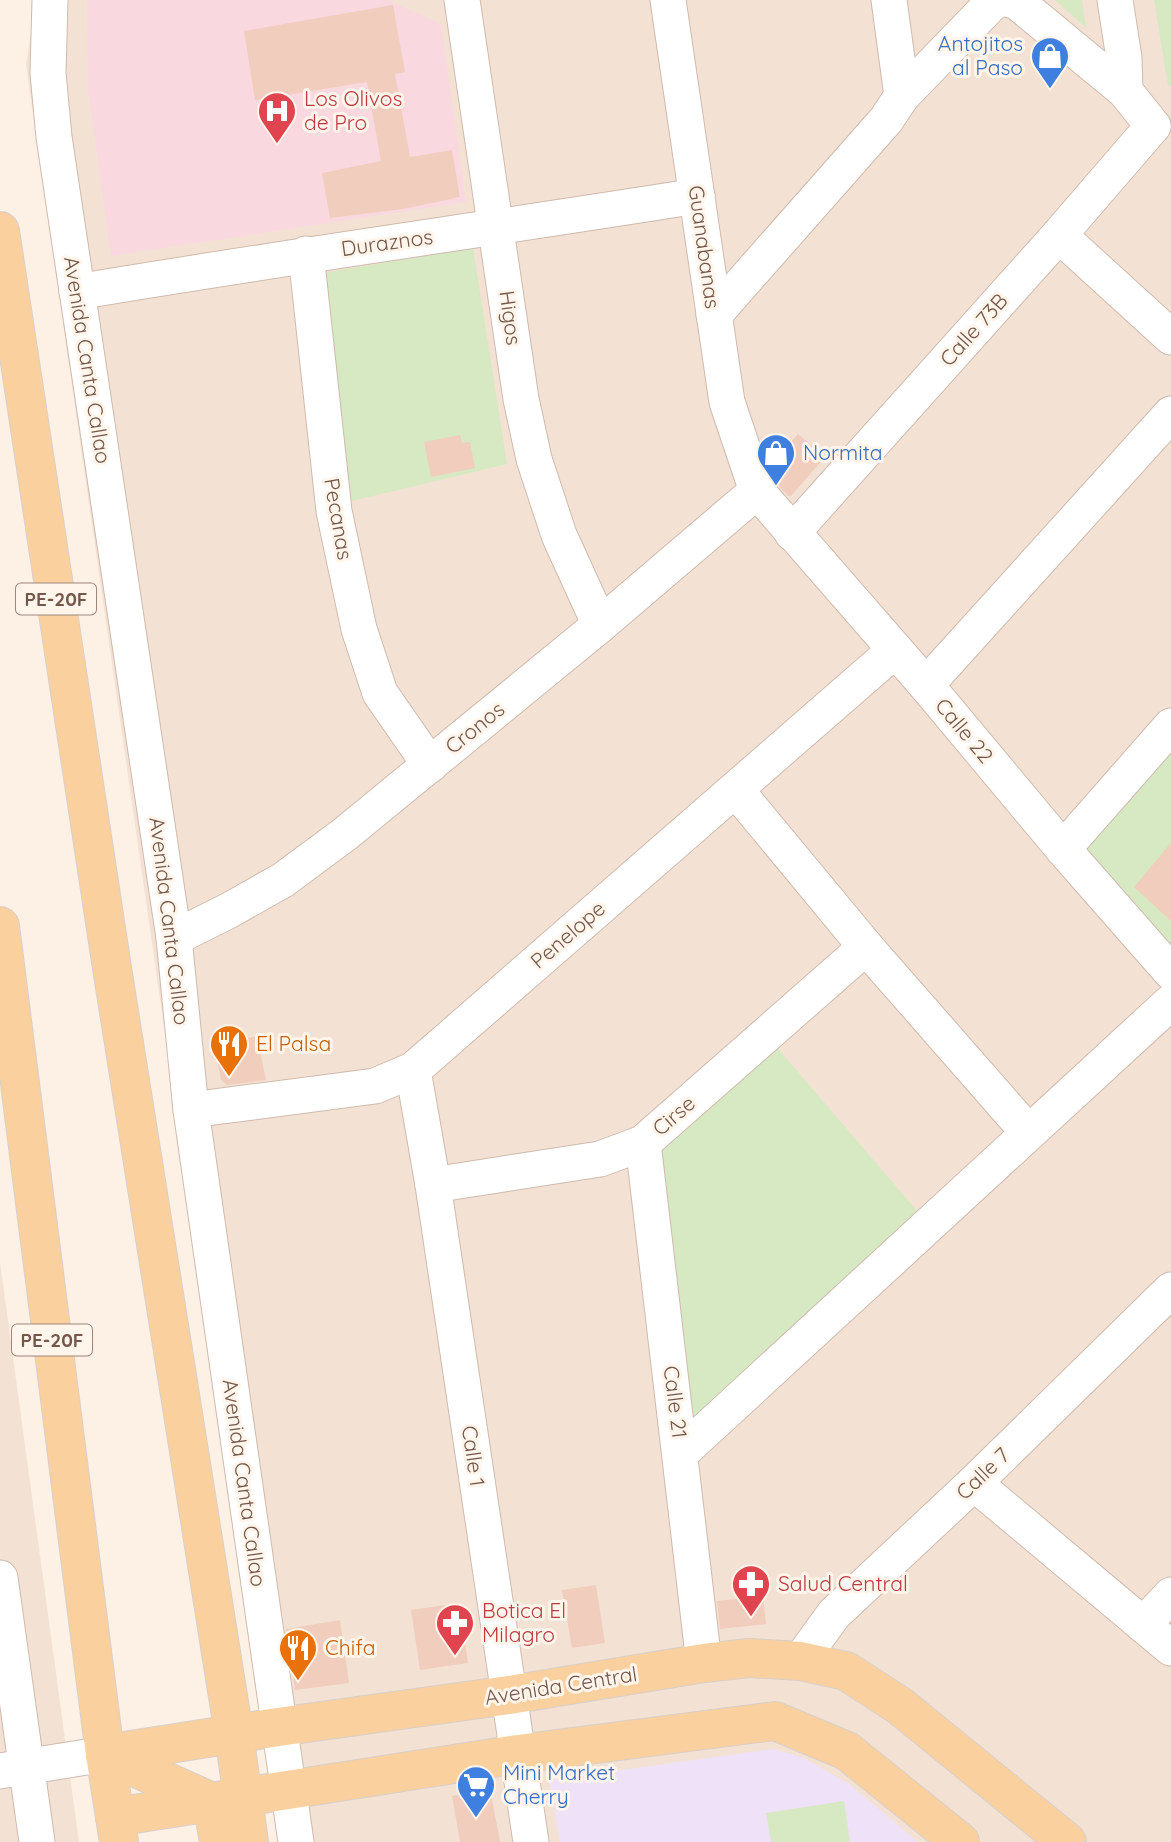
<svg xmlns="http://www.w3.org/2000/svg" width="1171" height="1842" font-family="Quicksand,sans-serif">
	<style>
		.residential { fill: #f3e2d3 }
		.education { fill: #eee1f8 }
		.medical { fill: #f9d8df }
		.green { fill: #d6e9c3 }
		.building { fill: #f0cdbd }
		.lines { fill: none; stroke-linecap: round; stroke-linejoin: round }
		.minor-casing { stroke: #cfbaae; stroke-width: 37 }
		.major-casing { stroke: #d8d0cc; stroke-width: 40 }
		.minor { stroke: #fff; stroke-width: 35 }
		.major { stroke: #f9d09e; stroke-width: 38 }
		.labels { text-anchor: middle; stroke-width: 6; stroke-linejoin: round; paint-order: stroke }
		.shield { fill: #fff5eb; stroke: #9e867a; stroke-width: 2 }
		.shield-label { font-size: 19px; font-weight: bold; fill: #74564a }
		.shop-label { font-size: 21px; fill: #366cbe; stroke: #fff5eb; text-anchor: start }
		.health-label { font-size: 21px; fill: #be3a42; stroke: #fff5eb; text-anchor: start }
		.street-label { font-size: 21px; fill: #74564a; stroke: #fff5eb }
		.food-label { font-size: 21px; fill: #c56008; stroke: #fff5eb; text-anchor: start }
	</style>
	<rect width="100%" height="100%" fill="#fcf1e4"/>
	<g class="residential">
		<polygon points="36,0 1171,0 1171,1842 281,1842 26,65"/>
		<polygon points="0,1262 79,1842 0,1842"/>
	</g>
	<polygon class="education" points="773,1749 804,1758 849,1784 918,1842 560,1842 549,1780"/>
	<polygon class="medical" points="87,0 388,0 441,24 466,202 111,256 88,88"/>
	<g class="green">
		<polygon points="1055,0 1082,0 1086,28"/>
		<polygon points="1154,0 1171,0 1171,85 1168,86"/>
		<polygon points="473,248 507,464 352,501 317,274"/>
		<polygon points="1171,722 1171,949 1071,834"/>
		<polygon points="774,1044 918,1212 694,1424 654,1145"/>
		<polygon points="844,1801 850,1842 771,1842 766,1813"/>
	</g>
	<g class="building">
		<polygon points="393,5 405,72 395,74 410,157 452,150 460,197 403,209 330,218 322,173 381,161 367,82 255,100 244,31"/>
		<polygon points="798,434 825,457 791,496 788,496 775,481 770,466"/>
		<polygon points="460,435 462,443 470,442 475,468 431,477 424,442"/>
		<polygon points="1171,843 1171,921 1134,887"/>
		<polygon points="257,1036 266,1080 227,1085 221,1080 214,1045"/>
		<polygon points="596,1585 605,1643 572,1648 562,1590"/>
		<polygon points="763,1596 766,1624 720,1629 717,1601"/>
		<polygon points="459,1603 468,1663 420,1670 411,1610"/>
		<polygon points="340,1620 349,1683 295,1690 286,1629"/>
		<polygon points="490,1789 500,1842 460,1842 452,1796"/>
	</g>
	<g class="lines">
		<defs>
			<g id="minor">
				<polyline points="50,0 48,73 54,137 174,938 191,1110 296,1842"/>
				<polyline points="462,0 521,399 534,459 559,535 600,625"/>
				<polyline points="668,0 727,402 757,491 926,685 1063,849 1171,972"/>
				<polyline points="889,0 902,96"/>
				<polyline points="1010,0 1016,1 1125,91 1153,126"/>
				<polyline points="1115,0 1124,58 1125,91"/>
				<polyline points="1059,235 1171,337"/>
				<polyline points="306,254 334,511 359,629 380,693 430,765"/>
				<path d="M77 292C284 257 490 229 697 196"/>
				<polyline points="714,315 886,120 902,96 992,3 998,0"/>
				<polyline points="792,533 1059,235 1153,126"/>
				<polyline points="926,685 1171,414"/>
				<polyline points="736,790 866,947 1028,1132"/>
				<polyline points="1063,849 1171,726"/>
				<polyline points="174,938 228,911 283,880 345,834 600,625 757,491"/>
				<polyline points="413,1070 433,1185 531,1842"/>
				<polyline points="191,1110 375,1086 413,1070 894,651"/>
				<polyline points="643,1143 704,1663"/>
				<polyline points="433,1185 600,1159 643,1143 866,947"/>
				<polyline points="681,1453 1171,1002"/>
				<polyline points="974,1483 1171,1648"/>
				<polyline points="0,1578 37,1842"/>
				<polyline points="1143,1625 1171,1595"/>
				<polyline points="800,1661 834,1614 974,1483 1171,1290"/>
				<polyline points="0,1771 105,1754"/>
			</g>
			<g id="major">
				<polyline points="0,231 112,968 234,1734 249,1842"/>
				<polyline points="0,926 105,1754 119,1842"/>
				<polyline points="105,1754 278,1727 509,1695 704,1663 749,1658 800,1661 846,1671 900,1706 1067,1842"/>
				<polyline points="105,1754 212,1802 219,1842"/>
				<polyline points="115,1817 518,1754 775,1721 847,1751 960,1842"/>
			</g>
		</defs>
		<use href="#minor" class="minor-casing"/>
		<use href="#major" class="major-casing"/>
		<use href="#minor" class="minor"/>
		<use href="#major" class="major"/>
	</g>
	<defs>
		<symbol id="shop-pin" viewBox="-11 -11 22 30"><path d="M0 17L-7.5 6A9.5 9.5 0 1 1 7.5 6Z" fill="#3f7fe0" stroke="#fff5eb"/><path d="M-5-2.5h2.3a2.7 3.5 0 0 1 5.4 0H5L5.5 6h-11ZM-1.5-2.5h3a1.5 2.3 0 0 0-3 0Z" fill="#fff"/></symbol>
		<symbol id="hospital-pin" viewBox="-11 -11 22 30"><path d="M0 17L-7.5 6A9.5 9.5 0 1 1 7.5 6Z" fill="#e0444e" stroke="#fff5eb"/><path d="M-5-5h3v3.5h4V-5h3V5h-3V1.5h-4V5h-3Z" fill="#fff"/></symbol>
		<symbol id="restaurant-pin" viewBox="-11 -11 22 30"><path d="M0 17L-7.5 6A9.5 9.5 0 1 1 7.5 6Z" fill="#e8710a" stroke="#fff5eb"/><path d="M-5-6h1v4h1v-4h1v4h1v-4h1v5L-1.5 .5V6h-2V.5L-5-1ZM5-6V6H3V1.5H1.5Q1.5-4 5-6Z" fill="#fff"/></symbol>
		<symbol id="pharmacy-pin" viewBox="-11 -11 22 30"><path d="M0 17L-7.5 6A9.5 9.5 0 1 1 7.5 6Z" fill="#e0444e" stroke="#fff5eb"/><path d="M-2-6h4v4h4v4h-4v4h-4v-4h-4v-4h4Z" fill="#fff"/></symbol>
		<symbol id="supermarket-pin" viewBox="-11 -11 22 30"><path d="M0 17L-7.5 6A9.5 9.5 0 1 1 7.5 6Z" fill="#3f7fe0" stroke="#fff5eb"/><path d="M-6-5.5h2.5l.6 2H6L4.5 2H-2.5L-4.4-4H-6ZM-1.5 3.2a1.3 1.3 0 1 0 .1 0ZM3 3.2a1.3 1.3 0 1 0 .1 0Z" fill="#fff"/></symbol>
	</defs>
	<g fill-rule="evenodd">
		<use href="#shop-pin" x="1028" y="34" width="44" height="60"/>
		<use href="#hospital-pin" x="255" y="89" width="44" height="60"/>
		<use href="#shop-pin" x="754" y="431" width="44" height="60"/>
		<use href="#restaurant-pin" x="207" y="1022" width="44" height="60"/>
		<use href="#pharmacy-pin" x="729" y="1562" width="44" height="60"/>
		<use href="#pharmacy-pin" x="433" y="1601" width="44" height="60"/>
		<use href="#restaurant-pin" x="276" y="1626" width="44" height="60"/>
		<use href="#supermarket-pin" x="454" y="1763" width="44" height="60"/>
	</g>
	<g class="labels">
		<g class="shield">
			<rect x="16" y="583.5" width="80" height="31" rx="5"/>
			<rect x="12" y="1324.5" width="80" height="31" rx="5"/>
		</g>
		<g class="shield-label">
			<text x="56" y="606">PE-20F</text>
			<text x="52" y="1347">PE-20F</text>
		</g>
		<g class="shop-label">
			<text x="1023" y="51" text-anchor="end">Antojitos<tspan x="1023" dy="24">al Paso</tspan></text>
			<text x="803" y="460">Normita</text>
			<text x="503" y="1780">Mini Market<tspan x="503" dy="24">Cherry</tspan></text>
		</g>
		<g class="health-label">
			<text x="304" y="106">Los Olivos<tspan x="304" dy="24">de Pro</tspan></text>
			<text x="778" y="1591">Salud Central</text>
			<text x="482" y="1618">Botica El<tspan x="482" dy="24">Milagro</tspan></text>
		</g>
		<g class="street-label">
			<text transform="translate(387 243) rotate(-8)" y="7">Duraznos</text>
			<text transform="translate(704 247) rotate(82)" y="7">Guanabanas</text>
			<text transform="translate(510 318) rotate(82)" y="7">Higos</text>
			<text transform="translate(974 330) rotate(-48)" y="7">Calle 73B</text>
			<text transform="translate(87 360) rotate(81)" y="7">Avenida Canta Callao</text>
			<text transform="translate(338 519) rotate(80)" y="7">Pecanas</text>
			<text transform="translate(475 728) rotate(-39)" y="7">Cronos</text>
			<text transform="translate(964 731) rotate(50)" y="7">Calle 22</text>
			<text transform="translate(169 921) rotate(83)" y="7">Avenida Canta Callao</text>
			<text transform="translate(568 935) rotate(-41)" y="7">Penelope</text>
			<text transform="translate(674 1116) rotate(-41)" y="7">Cirse</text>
			<text transform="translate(675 1402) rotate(83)" y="7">Calle 21</text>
			<text transform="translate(473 1456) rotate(82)" y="7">Calle 1</text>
			<text transform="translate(983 1474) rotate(-44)" y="7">Calle 7</text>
			<text transform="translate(244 1483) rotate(82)" y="7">Avenida Canta Callao</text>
			<text transform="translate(561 1686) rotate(-9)" y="7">Avenida Central</text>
		</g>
		<g class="food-label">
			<text x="256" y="1051">El Palsa</text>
			<text x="325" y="1655">Chifa</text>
		</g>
	</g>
</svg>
